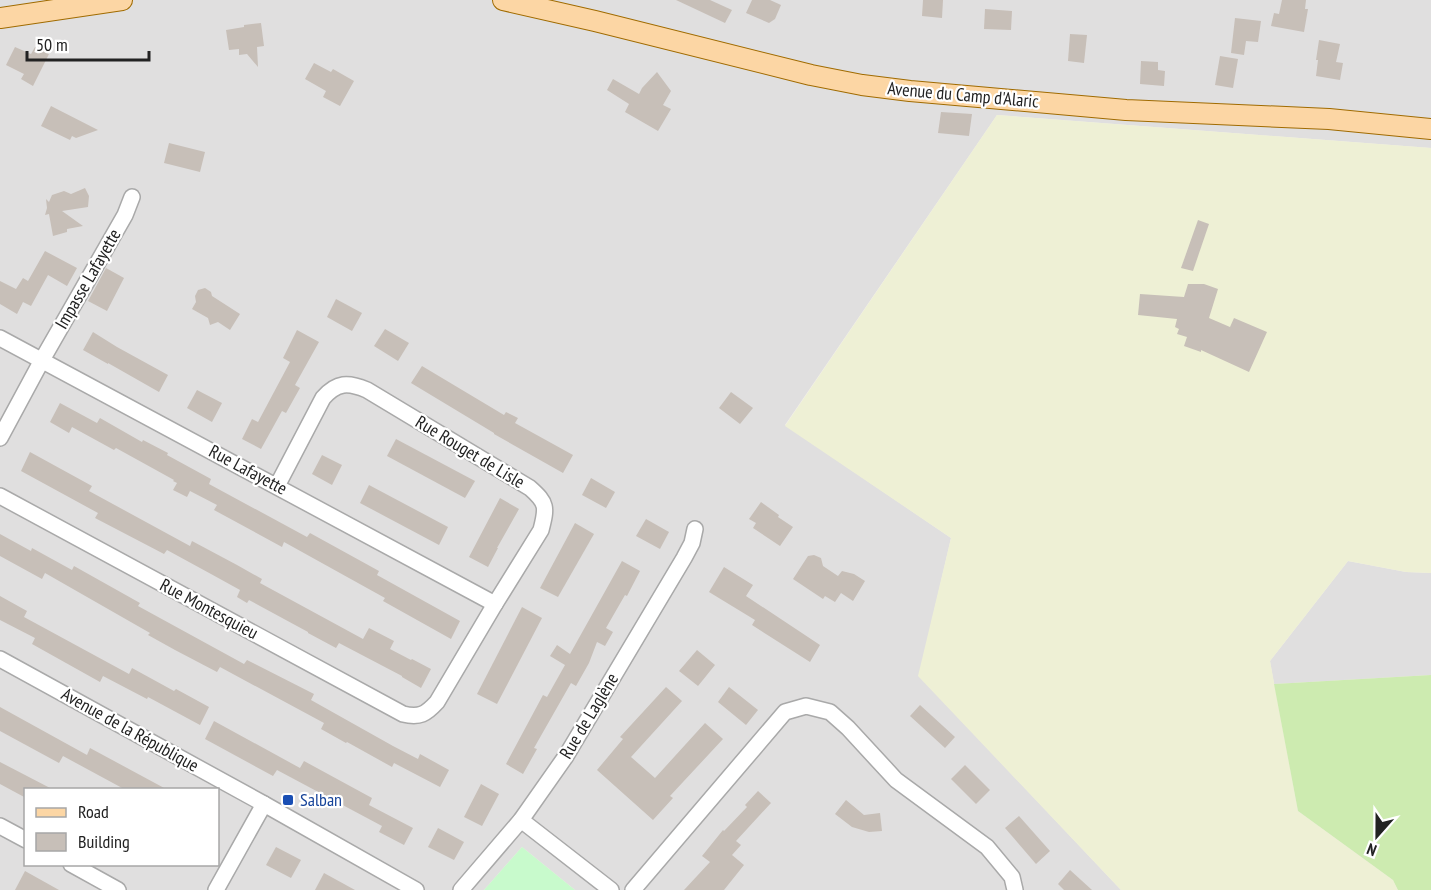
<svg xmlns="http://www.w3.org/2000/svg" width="1431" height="890" font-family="'PT Sans Narrow',sans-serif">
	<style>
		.residential { fill: #e0dfdf; fill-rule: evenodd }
		.farmland { fill: #eef0d5 }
		.grass { fill: #cdebb0 }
		.park { fill: #c8facc }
		.building { fill: #c7bfb8 }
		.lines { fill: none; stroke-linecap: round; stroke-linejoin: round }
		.minor-casing { stroke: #a9a9a9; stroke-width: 18 }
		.major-casing { stroke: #a06b00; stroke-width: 22 }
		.minor { stroke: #fff; stroke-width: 15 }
		.major { stroke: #fcd6a4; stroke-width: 20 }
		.transit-dot { fill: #1a4fb4; stroke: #fff; stroke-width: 2 }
		.labels { text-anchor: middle; stroke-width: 4.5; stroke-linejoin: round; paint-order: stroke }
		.street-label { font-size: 18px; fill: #222; stroke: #fff }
		.transit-label { font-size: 18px; fill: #164399; stroke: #fff; text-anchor: start }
	</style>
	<rect width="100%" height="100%" fill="#f2efe9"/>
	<g class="residential">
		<path d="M0 0H1431V148L997 115 785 425 951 538 919 676 1121 890H575L522 847 484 890H0ZM26 790H218V864H26Z"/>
		<polygon points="1348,561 1406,572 1431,573 1431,675 1274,684 1270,661"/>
	</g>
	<polygon class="farmland" points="997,115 1431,148 1431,573 1406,572 1348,561 1270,661 1298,811 1393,880 1398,890 1121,890 918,676 951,538 785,426"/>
	<polygon class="grass" points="1431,675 1431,890 1398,890 1393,880 1298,811 1274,684"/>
	<polygon class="park" points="522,847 575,890 484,890"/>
	<g class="building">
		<polygon points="676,0 710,0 732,10 725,23"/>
		<polygon points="752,0 770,0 781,5 775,19 769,23 746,13"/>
		<polygon points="923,0 943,0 942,18 922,16"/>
		<polygon points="1282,0 1306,0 1305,9 1308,9 1304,32 1271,26 1274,13 1279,14"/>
		<polygon points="985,9 1012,11 1011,30 984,29"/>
		<polygon points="1235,18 1261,21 1258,42 1246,41 1244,55 1231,53"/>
		<polygon points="261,23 264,46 257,47 258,67 247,54 239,55 239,49 229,50 226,30 244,27 244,25"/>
		<polygon points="1070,34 1087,35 1084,63 1068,61"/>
		<polygon points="1319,40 1340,44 1336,62 1343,63 1340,80 1316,76 1318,60 1316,60"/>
		<polygon points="15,47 31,54 35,47 49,54 33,86 21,79 24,74 6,65"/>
		<polygon points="1220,56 1238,59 1233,88 1215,85"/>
		<polygon points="1141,61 1158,62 1158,70 1165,71 1164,86 1140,84"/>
		<polygon points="314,63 331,72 333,69 354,81 340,106 323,97 326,91 305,79"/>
		<polygon points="657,72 671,91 663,105 671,109 658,131 625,112 629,104 607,90 613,79 639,94 642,88"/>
		<polygon points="51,106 98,130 76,138 72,136 70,140 41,126"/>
		<polygon points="941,112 972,114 969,136 938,133"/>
		<polygon points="169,143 205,152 200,172 164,163"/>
		<polygon points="85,188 89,196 88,207 62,211 83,226 67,229 67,232 53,236 49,214 45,215 47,208 46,199 49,202 52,195 64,191 71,194"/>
		<polygon points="1198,220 1209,224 1193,271 1181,268"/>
		<polygon points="45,251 77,268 67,286 48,275 31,306 23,302 17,314 0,304 0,281 16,289 23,278 28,281"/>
		<polygon points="106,268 124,278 107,311 88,301"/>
		<polygon points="1188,284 1204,284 1218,289 1209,318 1230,327 1234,318 1267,332 1249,372 1201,350 1201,352 1184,346 1187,337 1177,334 1179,329 1175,327 1177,319 1138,315 1140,294 1184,297"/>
		<polygon points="205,288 211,292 212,296 240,314 230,330 218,322 210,325 208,318 192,309 196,302 195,296 198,290"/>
		<polygon points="336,299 362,313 352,331 327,317"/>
		<polygon points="385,329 409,343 398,361 374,346"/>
		<polygon points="297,330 319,342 295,385 300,388 286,413 282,411 261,449 242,439 252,419 258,422 290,362 283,358"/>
		<polygon points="93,332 117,347 168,375 159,392 108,363 108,364 83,350"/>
		<polygon points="422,366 504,415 506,412 518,418 515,423 573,455 563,473 494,434 494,433 411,383"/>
		<polygon points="197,390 222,403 212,422 187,408"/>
		<polygon points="731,392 753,408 740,424 719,408"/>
		<polygon points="60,403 97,423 100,418 142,442 143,440 168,453 167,455 211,479 209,484 307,537 310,533 379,571 377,575 460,621 451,639 383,601 385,598 284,542 282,547 214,510 217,505 190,491 187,497 173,490 177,483 173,481 174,480 116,448 114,450 72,427 69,433 50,422"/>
		<polygon points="396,439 475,481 465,498 387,456"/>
		<polygon points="30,452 92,486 89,491 190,546 192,541 237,565 262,579 260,583 363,639 369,628 394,641 390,649 411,660 412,659 431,669 421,688 402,677 402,676 339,643 336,648 308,633 308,632 249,600 247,603 237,597 240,590 211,574 167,550 164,554 95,518 98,513 21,471"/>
		<polygon points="322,455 342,465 332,485 312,474"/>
		<polygon points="591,478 615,492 606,508 582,495"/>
		<polygon points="369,485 448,527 439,545 360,503"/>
		<polygon points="500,498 519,509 497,548 498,548 488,567 469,557"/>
		<polygon points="761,502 779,515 778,517 793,527 780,546 753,528 756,523 749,519"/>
		<polygon points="646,519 669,532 660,549 636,536"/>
		<polygon points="575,523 594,534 558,597 540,588"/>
		<polygon points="0,534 31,551 32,548 72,570 74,566 140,603 138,606 244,664 247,660 314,694 311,700 393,746 418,759 420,754 449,770 440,787 394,763 392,767 347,742 346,743 321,729 324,723 220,667 217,672 175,650 148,635 150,633 45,573 42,579 0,556"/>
		<polygon points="814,555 821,558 823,566 838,576 842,571 854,574 865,581 853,601 841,593 835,602 825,596 823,599 793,579 808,556"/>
		<polygon points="622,561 640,571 627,596 625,595 606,628 613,632 605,646 597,642 589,663 576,686 571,683 534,748 537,749 523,774 506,764 543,695 547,697 565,665 550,656 557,645 570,654"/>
		<polygon points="724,567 753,585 746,596 820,645 810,662 752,625 755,620 709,592"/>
		<polygon points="0,596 27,611 24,617 129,674 132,668 174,691 176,689 209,707 200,725 148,697 147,699 103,676 100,682 32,644 35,638 0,620"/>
		<polygon points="522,607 542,618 497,704 477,694"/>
		<polygon points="697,650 715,665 698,686 679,671"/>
		<polygon points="666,687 682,701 631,757 655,778 705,723 723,739 670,796 673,798 653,820 597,770 623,739 620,737"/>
		<polygon points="729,687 758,710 746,725 718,702"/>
		<polygon points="920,705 955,737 945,748 910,716"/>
		<polygon points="0,707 87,755 90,748 166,789 124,789 63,756 59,763 0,731"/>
		<polygon points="214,721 300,768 304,761 372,798 369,805 413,828 404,845 379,832 382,826 277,770 273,776 205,739"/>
		<polygon points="0,762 52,789 26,789 26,798 0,784"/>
		<polygon points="965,765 990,790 976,804 951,779"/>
		<polygon points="481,784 499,794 482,826 464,817"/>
		<polygon points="758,791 771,803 736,841 741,845 732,855 744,865 724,890 684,890 710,862 702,856 723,830 724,831 747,807 745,805"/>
		<polygon points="846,800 864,815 880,813 882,831 869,832 852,827 835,814"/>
		<polygon points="1019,816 1050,851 1036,864 1005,828"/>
		<polygon points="438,828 464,842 454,860 428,847"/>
		<polygon points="276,847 301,860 291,878 266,865"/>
		<polygon points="1070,870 1092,890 1064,890 1058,884"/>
		<polygon points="25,871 59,890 15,890"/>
		<polygon points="324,873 355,890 315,890"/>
	</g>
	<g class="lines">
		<defs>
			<g id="minor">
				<polyline points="0,338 495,604"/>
				<polyline points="0,438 42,360 125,215 132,197"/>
				<path d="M0 496 403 714C420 718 426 714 437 702L495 604 541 530C547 507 547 503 530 488L367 390C348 382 337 382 323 398L277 486"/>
				<polyline points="0,659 264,804 416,890"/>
				<polyline points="521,820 611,890"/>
				<polyline points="0,826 26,840"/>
				<polyline points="71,864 118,890"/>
				<polyline points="216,890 264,804"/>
				<polyline points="461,890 521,820 566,756 684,558 692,543 695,529"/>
				<polyline points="633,890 785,712 806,706 830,712 848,728 896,780 987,847 1012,877 1015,890"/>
			</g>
			<g id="major">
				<polyline points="503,0 595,21 811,75 862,85 910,91 1126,110 1329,119 1431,129"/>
				<polyline points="0,18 122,0"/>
			</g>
		</defs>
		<use href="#minor" class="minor-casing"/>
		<use href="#major" class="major-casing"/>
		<use href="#minor" class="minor"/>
		<use href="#major" class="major"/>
	</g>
	<rect class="transit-dot" x="282" y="794" width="12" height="12" rx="3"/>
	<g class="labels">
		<g class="street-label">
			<text transform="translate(963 95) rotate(5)" y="6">Avenue du Camp d'Alaric</text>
			<text transform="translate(88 279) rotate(-60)" y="6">Impasse Lafayette</text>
			<text transform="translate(470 452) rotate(31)" y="6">Rue Rouget de Lisle</text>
			<text transform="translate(248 470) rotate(28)" y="6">Rue Lafayette</text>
			<text transform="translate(209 609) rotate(28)" y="6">Rue Montesquieu</text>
			<text transform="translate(589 716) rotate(-59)" y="6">Rue de Laglène</text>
			<text transform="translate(130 730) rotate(29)" y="6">Avenue de la République</text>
		</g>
		<g class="transit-label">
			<text x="300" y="806">Salban</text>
		</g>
	</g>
	<rect x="24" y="788" width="195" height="78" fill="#ffffff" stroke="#a7a7a7" stroke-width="1.5"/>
	<rect x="36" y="808" width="30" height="9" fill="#fcd6a4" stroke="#a7a7a7" stroke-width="1.5"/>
	<text x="78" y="818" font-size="18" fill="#222222">Road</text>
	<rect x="36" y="833" width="30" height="18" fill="#c7bfb8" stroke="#a7a7a7" stroke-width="1.5"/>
	<text x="78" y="848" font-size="18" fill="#222222">Building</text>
	<g transform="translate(1377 836) rotate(201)" stroke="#ffffff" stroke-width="4.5" paint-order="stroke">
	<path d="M0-4.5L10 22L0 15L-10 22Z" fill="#222222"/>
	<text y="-9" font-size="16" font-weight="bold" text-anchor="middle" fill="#222222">N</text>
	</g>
	<path d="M27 51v9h122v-9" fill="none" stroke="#222222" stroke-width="3"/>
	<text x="36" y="51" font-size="18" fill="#222222" stroke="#ffffff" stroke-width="4.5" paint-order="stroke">50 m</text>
</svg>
